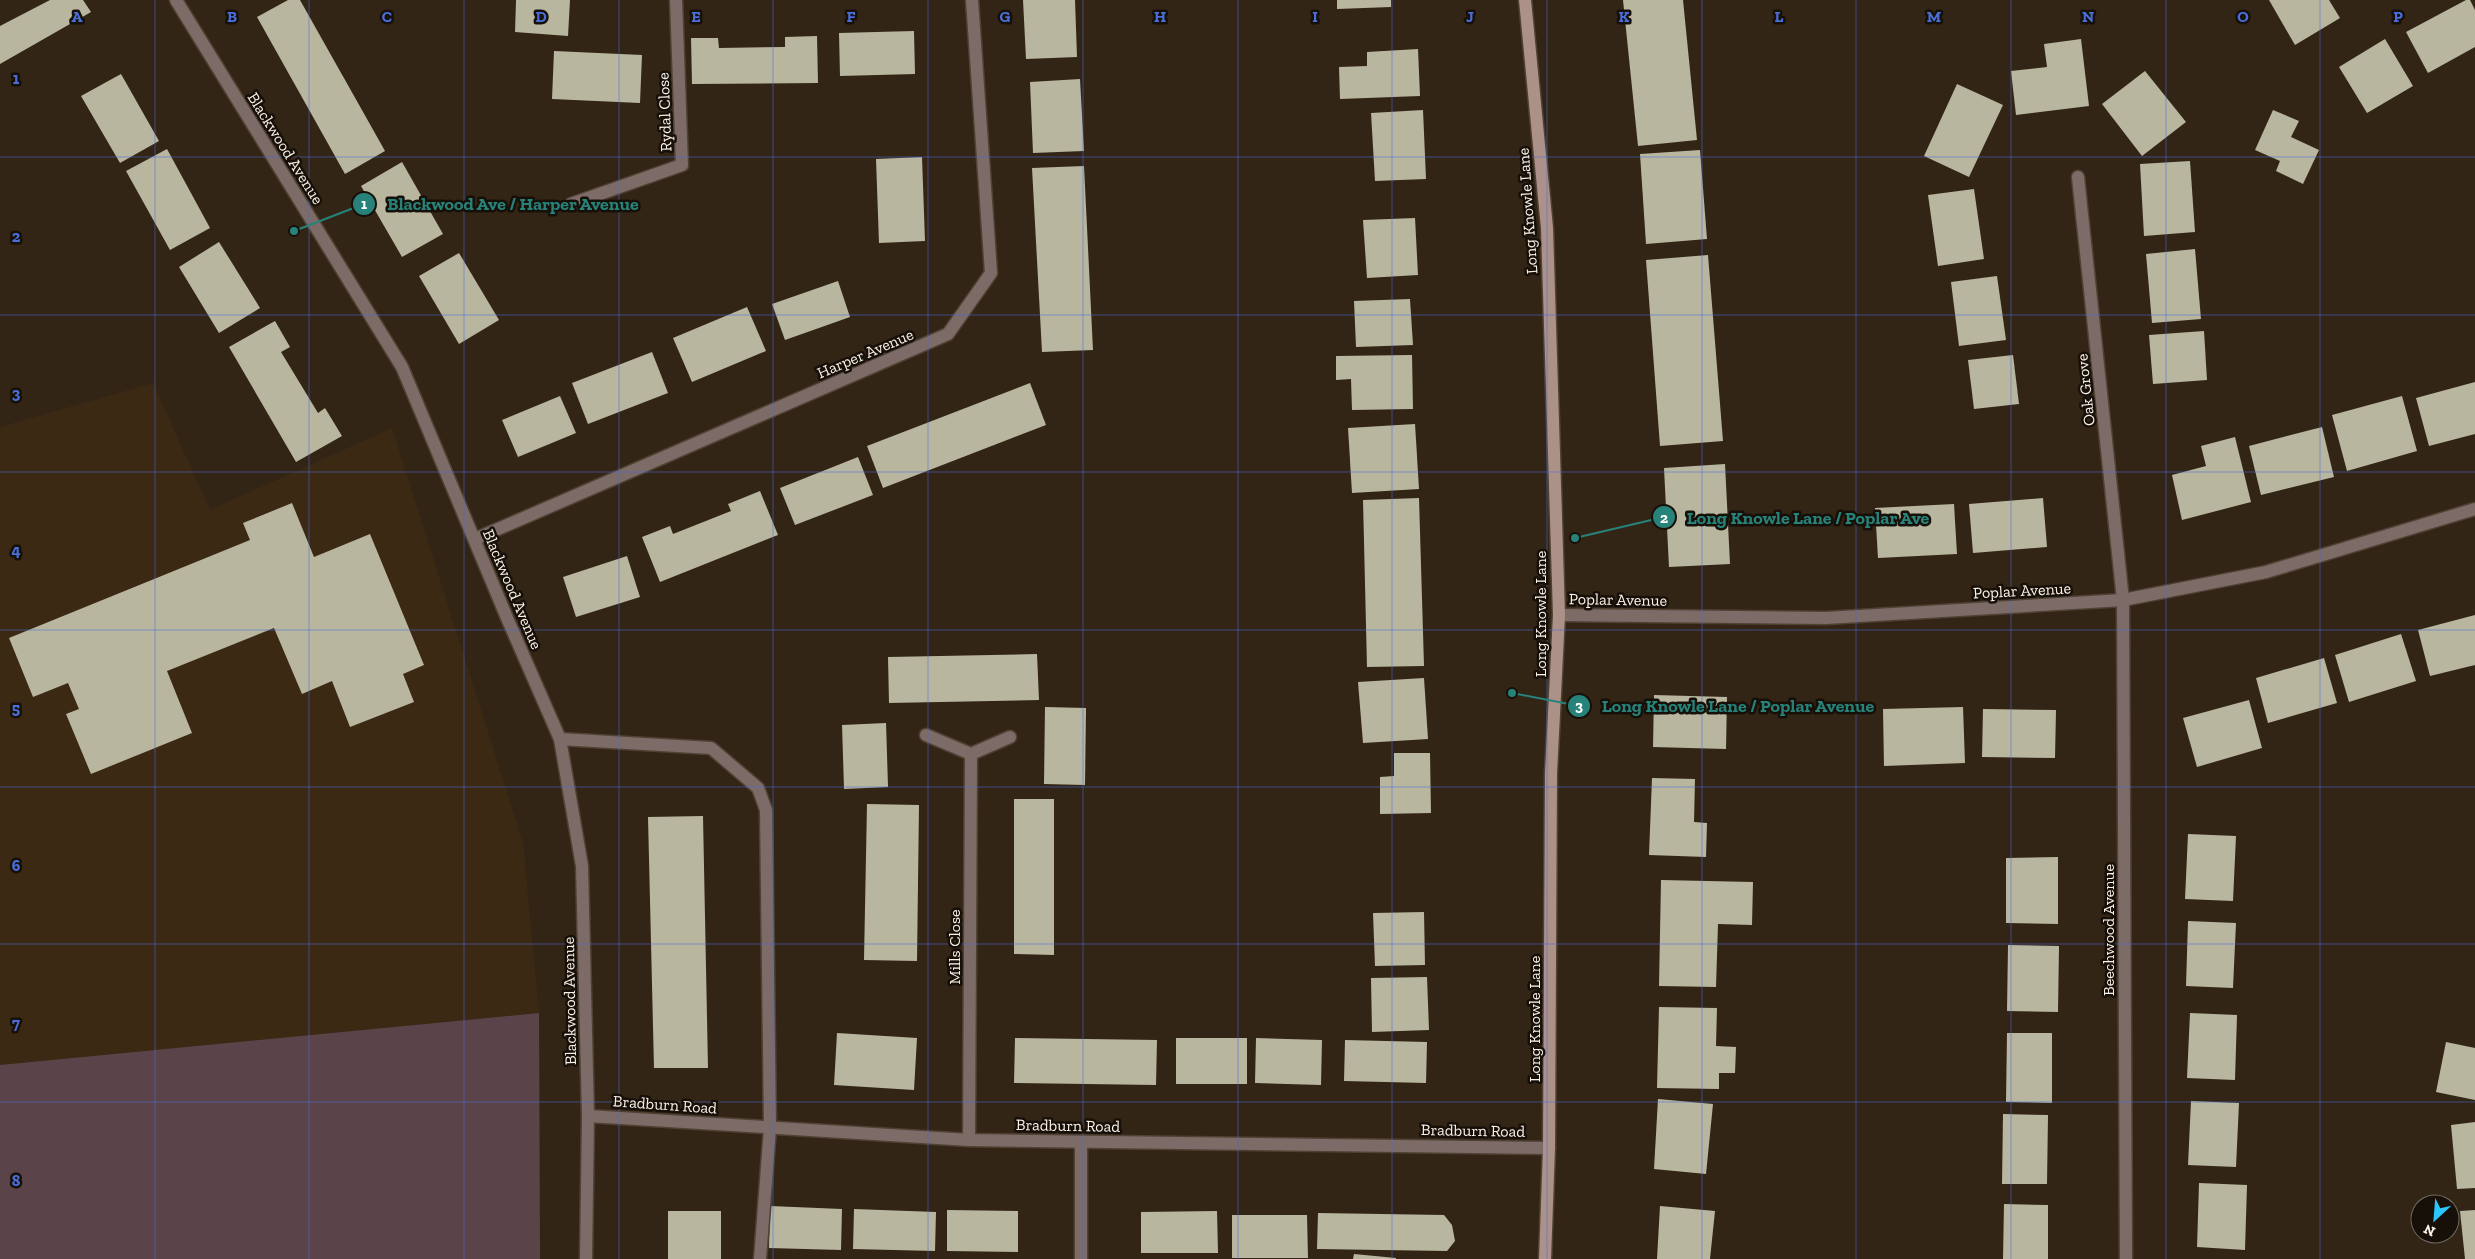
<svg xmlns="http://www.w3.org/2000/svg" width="2475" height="1259" font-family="'Zilla Slab',serif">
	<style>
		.built { fill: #3b2914 }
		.green { fill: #5b4449 }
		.building { fill: #b9b69f }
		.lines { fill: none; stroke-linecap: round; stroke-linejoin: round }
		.service-casing { stroke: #4f4234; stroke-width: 15 }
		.minor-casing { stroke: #4f4234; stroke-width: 15 }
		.secondary-casing { stroke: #4f4234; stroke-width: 15 }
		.service { stroke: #7c6b66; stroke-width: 12 }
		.minor { stroke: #7c6b66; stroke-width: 12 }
		.secondary { stroke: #ac9189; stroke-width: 12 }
		.grid { fill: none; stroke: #4a6fdb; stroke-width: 1; stroke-opacity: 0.55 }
		.labels { text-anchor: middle; stroke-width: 5; stroke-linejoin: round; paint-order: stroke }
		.street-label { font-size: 16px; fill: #fcf2e9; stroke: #161009 }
		.grid-label { font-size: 16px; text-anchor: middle; font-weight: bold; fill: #4a6fdb; stroke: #161009; stroke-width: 5; stroke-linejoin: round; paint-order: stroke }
		.leader { fill: none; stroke: #27827a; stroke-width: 2 }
		.callout-dot { fill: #27827a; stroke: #161009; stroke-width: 2 }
		.mark-label { font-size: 15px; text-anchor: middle; font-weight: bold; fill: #fff }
		.callout-label { font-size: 18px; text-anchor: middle; font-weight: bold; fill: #27827a; stroke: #161009; stroke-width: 5; stroke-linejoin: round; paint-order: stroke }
	</style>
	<rect width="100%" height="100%" fill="#332516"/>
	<polygon class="built" points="153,383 210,510 392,428 523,843 539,1013 0,1065 0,427"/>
	<polygon class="green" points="539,1013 540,1259 0,1259 0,1065"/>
	<g class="building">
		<polygon points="50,0 83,0 91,12 0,64 0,26"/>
		<polygon points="288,0 300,0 385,151 345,174 257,17"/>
		<polygon points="516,0 570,0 568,36 515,32"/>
		<polygon points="1023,0 1075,0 1077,57 1026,59"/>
		<polygon points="1337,0 1391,0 1391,7 1337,9"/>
		<polygon points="1623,0 1683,0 1697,140 1638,146"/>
		<polygon points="2269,0 2329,0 2340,18 2295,45"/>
		<polygon points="2466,0 2470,0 2475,10 2475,47 2428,73 2406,32"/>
		<polygon points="914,31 915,74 840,76 839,33"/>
		<polygon points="817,36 818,83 692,84 691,38 718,38 719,48 785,47 785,37"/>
		<polygon points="2081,39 2089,106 2016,115 2011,71 2047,67 2044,44"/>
		<polygon points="2385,39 2413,86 2367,113 2339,67"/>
		<polygon points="1418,49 1420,96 1340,99 1339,67 1367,66 1367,52"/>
		<polygon points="554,51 642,55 640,103 552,99"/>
		<polygon points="2145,71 2186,122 2142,156 2102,104"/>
		<polygon points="121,74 159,141 120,163 81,96"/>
		<polygon points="1080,79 1084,151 1033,153 1030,82"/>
		<polygon points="1957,84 2003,105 1969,177 1924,156"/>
		<polygon points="1423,110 1426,179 1375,181 1371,113"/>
		<polygon points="2273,110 2299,121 2291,137 2319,150 2303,184 2276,171 2280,161 2255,150"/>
		<polygon points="167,149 210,228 170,250 126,171"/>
		<polygon points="1700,150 1707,239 1646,244 1640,154"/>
		<polygon points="922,157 925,241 879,243 876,159"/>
		<polygon points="2190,161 2195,232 2144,236 2140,164"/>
		<polygon points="402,162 443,234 402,257 361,186"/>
		<polygon points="1084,166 1093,350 1042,352 1032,168"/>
		<polygon points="1974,189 1984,259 1938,266 1928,195"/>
		<polygon points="1415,218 1418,275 1367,278 1363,220"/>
		<polygon points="219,242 260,308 219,333 179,267"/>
		<polygon points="2195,249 2201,319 2152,323 2146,254"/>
		<polygon points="459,253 499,320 459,344 419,276"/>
		<polygon points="1708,255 1723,441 1660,446 1646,260"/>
		<polygon points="1997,276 2006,340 1959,346 1951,282"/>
		<polygon points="838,281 850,317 785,340 772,304"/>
		<polygon points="1410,299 1413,345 1356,347 1354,301"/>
		<polygon points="747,307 766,351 692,382 673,338"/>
		<polygon points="275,321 290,347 281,352 318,413 325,408 342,436 296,462 229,347"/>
		<polygon points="2204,331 2207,380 2153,384 2149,335"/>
		<polygon points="652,352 668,393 588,424 572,383"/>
		<polygon points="1412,355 1413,409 1352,410 1351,379 1336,380 1336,356"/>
		<polygon points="2013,355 2019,404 1974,409 1968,360"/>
		<polygon points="2475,382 2475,434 2429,446 2416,398"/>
		<polygon points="1030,383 1046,425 883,488 867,446"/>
		<polygon points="560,396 576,433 518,457 502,420"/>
		<polygon points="2402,396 2417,451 2347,471 2332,415"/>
		<polygon points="1415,424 1419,489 1352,493 1348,428"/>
		<polygon points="2322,427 2334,477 2261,495 2249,446"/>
		<polygon points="2235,437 2251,502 2182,520 2172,475 2206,466 2201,446"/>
		<polygon points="858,457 873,495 795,525 780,488"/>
		<polygon points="1725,464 1730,564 1669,567 1664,468"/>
		<polygon points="760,491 778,535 660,582 642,537 670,526 673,534 731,511 728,504"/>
		<polygon points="1419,498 1424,666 1367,667 1363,500"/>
		<polygon points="2043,498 2047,547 1973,553 1969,504"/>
		<polygon points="292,503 314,557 370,534 424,665 403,674 414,702 350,727 332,681 302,694 274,628 167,671 192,733 91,774 66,714 79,709 68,683 33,697 9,638 250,540 243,523"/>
		<polygon points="1954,504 1957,554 1878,558 1875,508"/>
		<polygon points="627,556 640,597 576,617 563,577"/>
		<polygon points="2475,615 2475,665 2430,676 2418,630"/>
		<polygon points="2401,634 2416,681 2349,702 2335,655"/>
		<polygon points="1037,654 1039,700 889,703 888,657"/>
		<polygon points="2324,658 2337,703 2268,723 2256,678"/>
		<polygon points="1424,678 1428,739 1363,743 1358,682"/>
		<polygon points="1654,695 1727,697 1726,749 1653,747"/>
		<polygon points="2249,700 2262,748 2197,767 2183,718"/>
		<polygon points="1045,707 1086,708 1085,785 1044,784"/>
		<polygon points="1963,707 1965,763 1884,766 1883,709"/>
		<polygon points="1983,709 2056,710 2055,758 1982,757"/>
		<polygon points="886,723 888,787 844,789 842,725"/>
		<polygon points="1394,753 1430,753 1431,813 1380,814 1380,777 1394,776"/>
		<polygon points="1652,778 1695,779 1694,822 1707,823 1706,857 1649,855"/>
		<polygon points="1014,799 1054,799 1054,955 1014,954"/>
		<polygon points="867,804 919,805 917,961 864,960"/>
		<polygon points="703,816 708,1068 654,1068 648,817"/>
		<polygon points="2188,834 2236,836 2233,901 2185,899"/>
		<polygon points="2058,857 2058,924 2006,923 2006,858"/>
		<polygon points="1661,880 1753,882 1752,925 1718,924 1716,987 1659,986"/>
		<polygon points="1424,912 1425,965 1375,966 1373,913"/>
		<polygon points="2188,921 2236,923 2233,988 2186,986"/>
		<polygon points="2008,945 2059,946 2058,1012 2007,1011"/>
		<polygon points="1427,977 1429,1030 1372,1032 1371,978"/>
		<polygon points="1659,1007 1717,1008 1716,1046 1736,1047 1735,1073 1719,1073 1719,1089 1657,1088"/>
		<polygon points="2190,1013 2237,1015 2235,1080 2187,1078"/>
		<polygon points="837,1033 917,1038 914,1090 834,1085"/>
		<polygon points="2007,1033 2052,1033 2052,1103 2006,1102"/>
		<polygon points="1015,1038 1157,1040 1156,1085 1014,1083"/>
		<rect x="1176" y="1038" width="71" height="46"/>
		<polygon points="1256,1038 1322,1040 1321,1085 1255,1083"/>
		<polygon points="1345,1040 1427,1042 1426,1083 1344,1081"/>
		<polygon points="2446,1042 2475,1048 2475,1100 2436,1092"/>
		<polygon points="1658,1099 1713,1104 1706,1174 1654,1169"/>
		<polygon points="2191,1101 2239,1103 2236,1167 2188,1165"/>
		<polygon points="2003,1114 2048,1115 2047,1184 2002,1184"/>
		<polygon points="2475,1122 2475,1188 2457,1189 2451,1125"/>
		<polygon points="2199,1183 2247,1185 2245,1250 2197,1247"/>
		<polygon points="2004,1204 2048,1205 2048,1259 2003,1259"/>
		<polygon points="770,1206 842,1209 841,1250 769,1248"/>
		<polygon points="1660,1206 1715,1211 1710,1259 1657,1259"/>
		<polygon points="854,1209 936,1212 935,1251 853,1249"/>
		<polygon points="947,1210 1018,1211 1018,1252 947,1251"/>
		<polygon points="2475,1210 2475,1259 2465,1259 2460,1211"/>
		<rect x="668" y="1211" width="53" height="48"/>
		<polygon points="1217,1211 1218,1253 1141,1253 1141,1212"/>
		<polygon points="1318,1213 1444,1215 1452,1225 1455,1241 1447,1251 1317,1249"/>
		<polygon points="1232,1215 1307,1215 1308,1258 1232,1258"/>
		<polygon points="1354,1254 1396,1258 1396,1259 1353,1259"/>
	</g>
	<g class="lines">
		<defs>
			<polyline id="service" points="560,739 711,748 758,788 766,810 770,1128 760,1259"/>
			<g id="minor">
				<polyline points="176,0 402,367 507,618 560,739 582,866 588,1116 586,1259"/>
				<polyline points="2078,177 2123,600 2126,1259"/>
				<polyline points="571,204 682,165 676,0"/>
				<polyline points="475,539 948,334 991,273 972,0"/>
				<polyline points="1559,615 1826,618 2123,600 2266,572 2475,509"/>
				<polyline points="926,735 971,754 1010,737"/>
				<polyline points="588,1116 969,1140 1549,1148"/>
				<polyline points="969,1140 971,754"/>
				<polyline points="1081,1142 1081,1259"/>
			</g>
			<polyline id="secondary" points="1525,0 1547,228 1559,615 1551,773 1549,1148 1545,1259"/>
		</defs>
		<use href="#service" class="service-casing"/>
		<use href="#minor" class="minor-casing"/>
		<use href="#secondary" class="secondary-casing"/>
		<use href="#service" class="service"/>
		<use href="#minor" class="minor"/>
		<use href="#secondary" class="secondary"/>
	</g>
	<path class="grid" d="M155 0V1259M309 0V1259M464 0V1259M619 0V1259M773 0V1259M928 0V1259M1083 0V1259M1238 0V1259M1392 0V1259M1547 0V1259M1702 0V1259M1856 0V1259M2011 0V1259M2166 0V1259M2320 0V1259M0 157H2475M0 315H2475M0 472H2475M0 630H2475M0 787H2475M0 944H2475M0 1102H2475"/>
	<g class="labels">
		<g class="street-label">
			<text transform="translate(664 112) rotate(-92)" y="6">Rydal Close</text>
			<text transform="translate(286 148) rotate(58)" y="6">Blackwood Avenue</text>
			<text transform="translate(1527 211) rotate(-94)" y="6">Long Knowle Lane</text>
			<text transform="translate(865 353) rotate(-23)" y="6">Harper Avenue</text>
			<text transform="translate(2085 390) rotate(-96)" y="6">Oak Grove</text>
			<text transform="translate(513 589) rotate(67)" y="6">Blackwood Avenue</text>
			<text transform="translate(2022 590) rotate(-3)" y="6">Poplar Avenue</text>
			<text transform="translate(1618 599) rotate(1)" y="6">Poplar Avenue</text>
			<text transform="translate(1540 614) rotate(-90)" y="6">Long Knowle Lane</text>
			<text transform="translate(2108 930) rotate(-90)" y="6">Beechwood Avenue</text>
			<text transform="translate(954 947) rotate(-90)" y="6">Mills Close</text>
			<text transform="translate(569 1001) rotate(-91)" y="6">Blackwood Avenue</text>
			<text transform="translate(1534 1019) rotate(-90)" y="6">Long Knowle Lane</text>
			<text transform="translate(665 1104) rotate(4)" y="6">Bradburn Road</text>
			<text transform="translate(1068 1125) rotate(1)" y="6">Bradburn Road</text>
			<text transform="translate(1473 1130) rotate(1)" y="6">Bradburn Road</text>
		</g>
	</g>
	<g class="grid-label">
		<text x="77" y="22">A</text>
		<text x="232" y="22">B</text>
		<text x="387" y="22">C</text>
		<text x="541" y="22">D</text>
		<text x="696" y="22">E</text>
		<text x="851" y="22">F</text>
		<text x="1005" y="22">G</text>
		<text x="1160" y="22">H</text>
		<text x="1315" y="22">I</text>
		<text x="1470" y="22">J</text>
		<text x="1624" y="22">K</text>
		<text x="1779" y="22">L</text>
		<text x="1934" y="22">M</text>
		<text x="2088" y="22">N</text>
		<text x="2243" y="22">O</text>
		<text x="2398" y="22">P</text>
		<text x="16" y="84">1</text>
		<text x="16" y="242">2</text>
		<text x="16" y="399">3</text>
		<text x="16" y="556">4</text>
		<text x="16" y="714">5</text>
		<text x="16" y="871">6</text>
		<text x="16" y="1029">7</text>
		<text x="16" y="1186">8</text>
	</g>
	<path class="leader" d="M294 231L364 204M1575 538L1664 517M1512 693L1579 706"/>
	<g class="callout-dot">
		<circle cx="294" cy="231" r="5"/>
		<circle cx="1575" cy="538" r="5"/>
		<circle cx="1512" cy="693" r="5"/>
		<circle cx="364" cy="204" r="12"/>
		<circle cx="1664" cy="517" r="12"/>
		<circle cx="1579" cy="706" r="12"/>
	</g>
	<g class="mark-label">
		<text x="364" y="209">1</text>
		<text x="1664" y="523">2</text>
		<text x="1579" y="711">3</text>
	</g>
	<g class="callout-label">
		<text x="513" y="210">Blackwood Ave / Harper Avenue</text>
		<text x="1808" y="524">Long Knowle Lane / Poplar Ave</text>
		<text x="1738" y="712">Long Knowle Lane / Poplar Avenue</text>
	</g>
	<g transform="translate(2435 1219) rotate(206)"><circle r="24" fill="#161009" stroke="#726a63"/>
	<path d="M0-4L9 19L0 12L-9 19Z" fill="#28c8ff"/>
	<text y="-8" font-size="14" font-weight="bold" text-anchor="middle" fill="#fcf2e9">N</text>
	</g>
</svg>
